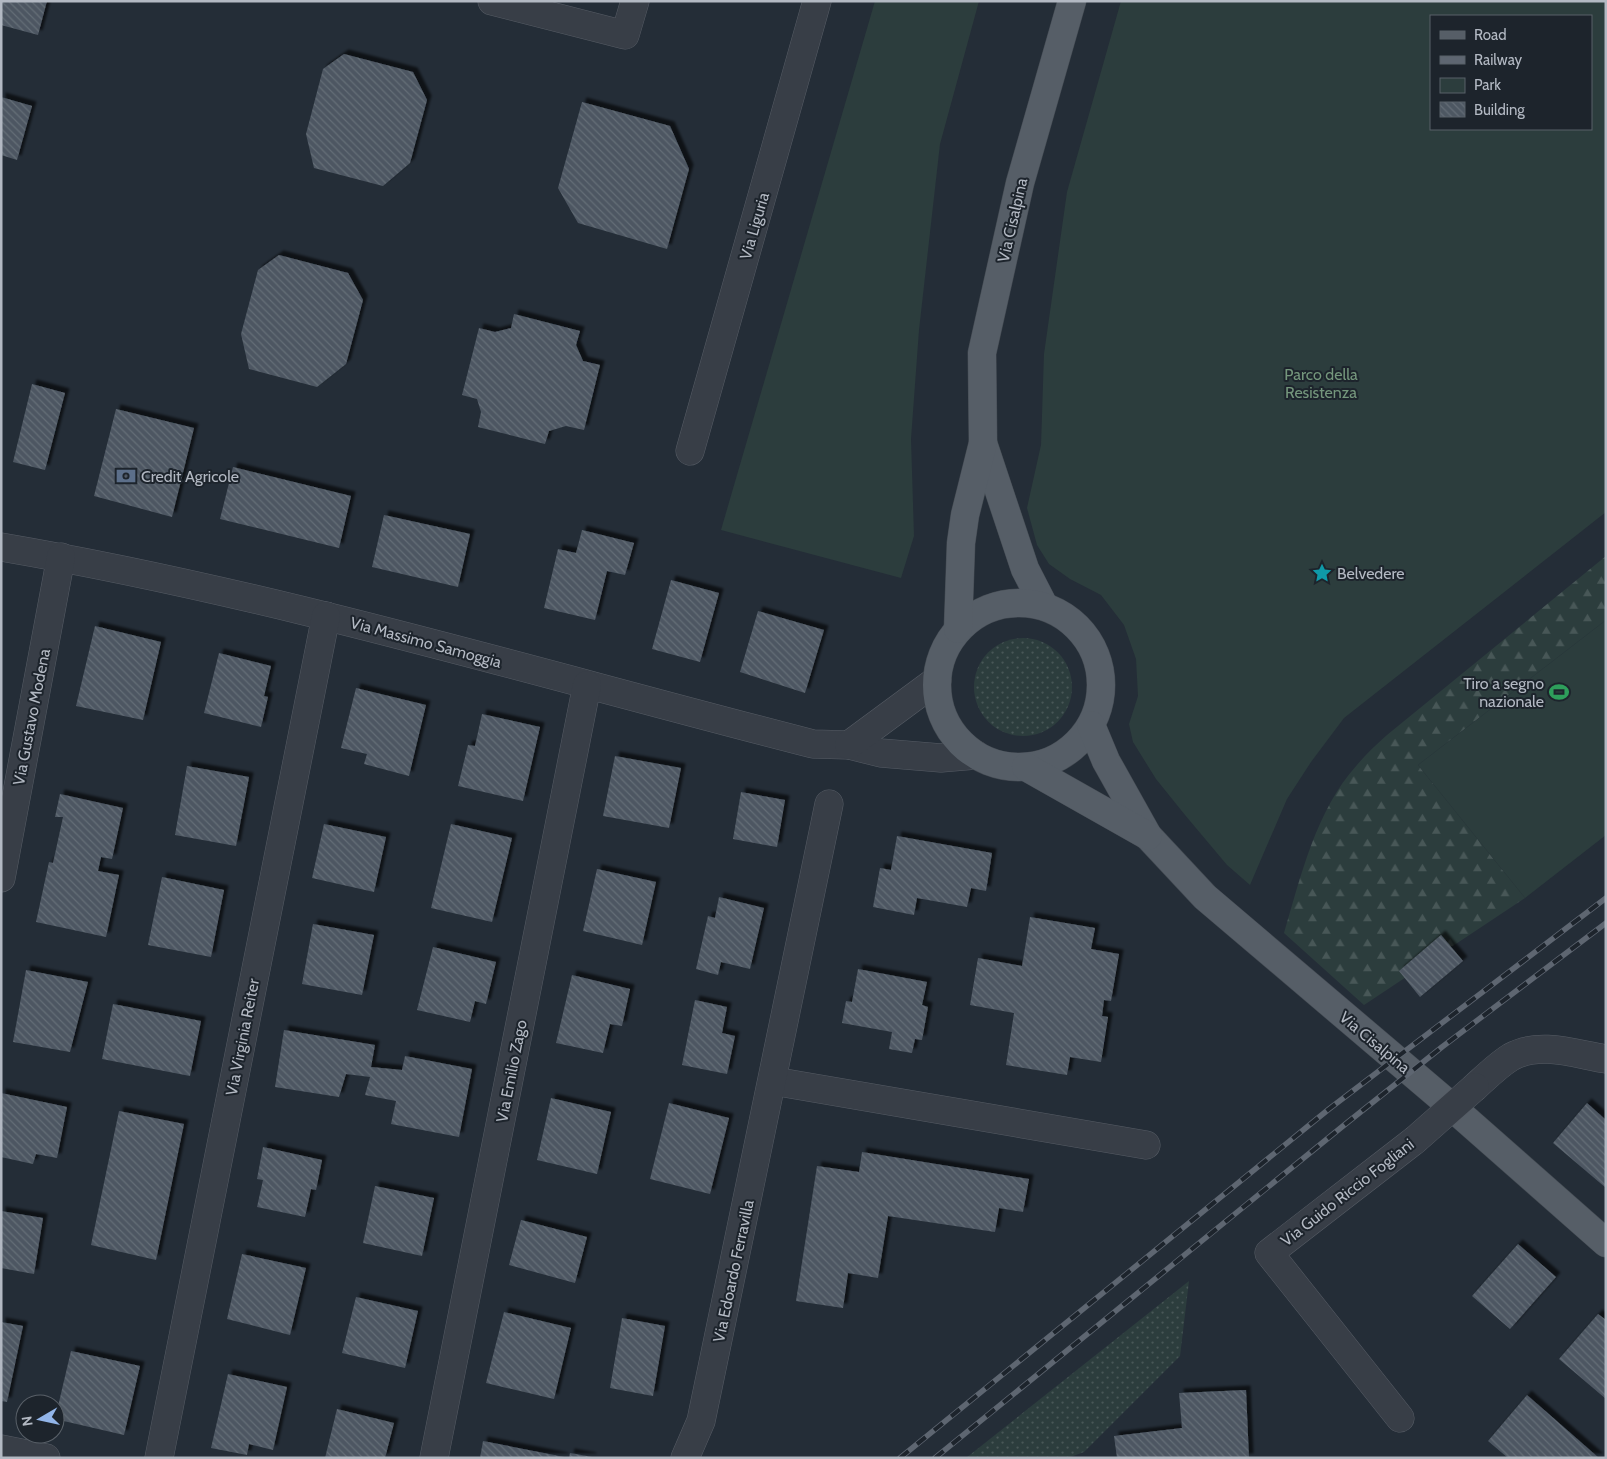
<svg xmlns="http://www.w3.org/2000/svg" width="1607" height="1459" font-family="Cabin,sans-serif">
	<style>
		.grass { fill: url(#grass-dots) }
		.forest { fill: url(#forest-firs) }
		.park { fill: #2c3d3d; fill-rule: evenodd }
		.building { fill: url(#building-back-hatch); filter: url(#shadow) }
		.lines { fill: none; stroke-linecap: round; stroke-linejoin: round }
		.minor-casing { stroke: #565c65; stroke-width: 29 }
		.major-casing { stroke: #414850; stroke-width: 29 }
		.minor { stroke: #383e47; stroke-width: 28 }
		.major { stroke: #565e67; stroke-width: 28 }
		.rail-casing { stroke: #5e6671; stroke-width: 5.5 }
		.rail { stroke: #1d242c; stroke-width: 4; stroke-dasharray: 11; stroke-linecap: butt }
		.minor-bridge-casing { stroke: #565c65; stroke-width: 29; stroke-linecap: butt }
		.minor-bridge { stroke: #383e47; stroke-width: 28 }
		.labels { text-anchor: middle; stroke-width: 4; stroke-linejoin: round; paint-order: stroke }
		.street-label { font-size: 16px; fill: #b3b9c3; stroke: #1d242c }
		.park-label { font-size: 16px; fill: #74967c; stroke: #1d242c }
		.poi-label { font-size: 16px; fill: #b3b9c3; stroke: #1d242c; text-anchor: start }
	</style>
	<defs>
		<pattern id="grass-dots" width="8" height="8" patternUnits="userSpaceOnUse" patternTransform="scale(1.25)"><rect width="8" height="8" fill="#2c3d3d"/><path d="M2 2h.1M6 6h.1" fill="none" stroke="#485757" stroke-width="1.8" stroke-linecap="round"/></pattern>
		<pattern id="forest-firs" width="22" height="20" patternUnits="userSpaceOnUse" patternTransform="scale(1.25)"><rect width="22" height="20" fill="#2c3d3d"/><path d="M5 1l3.5 6h-7zM16 11l3.5 6h-7z" fill="#485757"/></pattern>
		<pattern id="building-back-hatch" width="6" height="6" patternUnits="userSpaceOnUse" patternTransform="scale(1.25)"><rect width="6" height="6" fill="#4d5762"/><path d="M-1 5l2 2M0 0l6 6M5-1l2 2" fill="none" stroke="#646d77"/></pattern>
		<filter id="shadow"><feDropShadow dx="4.5" dy="-4.5" stdDeviation="1" flood-color="#0009"/></filter>
	</defs>
	<rect width="100%" height="100%" fill="#242d37"/>
	<g class="grass">
		<circle cx="1023" cy="687" r="49"/>
		<polygon points="1189,1281 1180,1356 1084,1452 1068,1458 966,1458"/>
	</g>
	<path class="forest" d="M1606 556V620L1418 765 1525 898 1364 1005 1284 933C1301 876 1316 810 1357 765 1366 754 1377 744 1387 735Z"/>
	<g class="park">
		<polygon points="875,1 979,1 940,144 919,330 911,439 914,536 901,578 721,530"/>
		<path d="M1121 1H1606V512L1344 718 1311 762 1287 799 1250 885 1227 865 1185 815 1156 779 1133 742 1129 724 1138 696 1136 659 1124 625 1101 595 1070 579 1049 564 1037 545 1027 508 1041 445 1044 354 1067 192ZM1431 16H1591V129H1431Z"/>
		<polygon points="1606,620 1606,835 1525,898 1418,765"/>
	</g>
	<g class="building">
		<polygon points="1,1 47,1 38,35 1,25"/>
		<polygon points="344,54 413,72 427,100 410,163 383,186 314,168 306,134 323,69"/>
		<polygon points="1,97 32,106 17,160 1,155"/>
		<polygon points="582,102 670,126 689,169 667,249 578,223 558,188"/>
		<polygon points="279,255 348,273 363,300 346,364 317,387 249,369 241,334 258,270"/>
		<polygon points="514,314 580,331 576,345 583,361 600,365 584,430 566,426 549,431 545,444 478,427 481,412 477,399 462,395 479,328 495,332 511,328"/>
		<polygon points="32,384 65,393 45,470 13,462"/>
		<polygon points="116,409 194,428 172,517 94,496"/>
		<polygon points="233,467 351,496 339,548 220,519"/>
		<polygon points="384,515 470,534 458,587 372,567"/>
		<polygon points="582,530 634,543 625,575 607,571 595,620 544,608 558,549 576,553"/>
		<polygon points="671,580 719,593 700,662 652,649"/>
		<polygon points="758,611 824,630 805,693 740,672"/>
		<polygon points="95,626 161,642 143,720 76,706"/>
		<polygon points="219,653 271,666 264,696 268,697 261,727 204,713"/>
		<polygon points="356,688 426,705 409,776 364,764 367,754 341,748"/>
		<polygon points="482,714 540,727 523,801 458,786 468,745 475,746"/>
		<polygon points="615,756 681,768 669,828 603,816"/>
		<polygon points="187,766 249,777 236,846 175,835"/>
		<polygon points="741,792 785,800 777,847 733,839"/>
		<polygon points="60,794 123,808 112,859 101,857 98,871 119,875 106,937 36,922 49,862 53,863 63,817 55,817"/>
		<polygon points="324,824 386,837 374,892 312,878"/>
		<polygon points="451,824 512,838 492,922 431,908"/>
		<polygon points="897,836 992,853 986,891 971,888 967,907 917,898 914,915 873,907 880,868 891,870"/>
		<polygon points="597,869 656,882 642,945 583,931"/>
		<polygon points="162,877 224,890 211,957 148,945"/>
		<polygon points="719,897 764,908 750,969 721,962 718,975 696,969 708,916 715,918"/>
		<polygon points="1030,917 1095,928 1091,949 1119,954 1111,1001 1104,1000 1102,1016 1108,1017 1101,1062 1070,1057 1067,1075 1006,1065 1014,1013 970,1005 978,958 1022,966"/>
		<polygon points="313,924 374,935 362,995 302,984"/>
		<polygon points="1441,935 1463,961 1420,997 1399,971"/>
		<polygon points="433,947 496,962 486,1004 475,1001 470,1022 417,1010"/>
		<polygon points="858,969 927,982 922,1005 928,1007 922,1040 915,1039 912,1053 889,1049 892,1032 842,1023 846,1001 852,1002"/>
		<polygon points="26,970 88,982 70,1052 13,1042"/>
		<polygon points="572,975 630,989 622,1026 610,1024 603,1053 556,1043"/>
		<polygon points="695,1000 727,1007 722,1033 735,1036 727,1074 682,1065"/>
		<polygon points="113,1004 201,1021 190,1076 102,1059"/>
		<polygon points="284,1030 375,1045 371,1067 402,1070 405,1056 472,1069 459,1137 391,1124 396,1101 365,1095 370,1077 346,1074 339,1097 275,1087"/>
		<polygon points="1,1093 67,1107 57,1158 36,1154 33,1164 1,1157"/>
		<polygon points="551,1098 611,1112 597,1174 537,1160"/>
		<polygon points="669,1103 729,1118 710,1194 650,1179"/>
		<polygon points="1587,1103 1606,1120 1606,1188 1553,1143"/>
		<polygon points="119,1111 184,1124 156,1260 91,1245"/>
		<polygon points="263,1147 322,1160 316,1190 311,1189 305,1217 257,1207 263,1180 257,1179"/>
		<polygon points="862,1152 1029,1179 1023,1212 999,1208 995,1232 888,1216 878,1278 848,1273 843,1308 796,1301 817,1166 859,1172"/>
		<polygon points="375,1186 434,1198 422,1256 363,1243"/>
		<polygon points="1,1211 43,1218 34,1274 1,1268"/>
		<polygon points="521,1220 587,1237 575,1283 509,1265"/>
		<polygon points="1518,1244 1556,1277 1510,1329 1472,1296"/>
		<polygon points="242,1254 306,1268 290,1335 227,1319"/>
		<polygon points="356,1297 418,1311 405,1368 342,1353"/>
		<polygon points="504,1312 571,1328 554,1399 486,1383"/>
		<polygon points="1598,1314 1606,1320 1606,1399 1559,1359"/>
		<polygon points="622,1318 665,1326 653,1396 610,1388"/>
		<polygon points="1,1322 23,1326 7,1402 1,1401"/>
		<polygon points="71,1351 140,1366 124,1435 55,1419"/>
		<polygon points="228,1374 287,1387 273,1450 249,1444 247,1455 211,1448"/>
		<polygon points="1246,1390 1249,1458 1117,1458 1114,1436 1182,1428 1179,1393"/>
		<polygon points="1527,1395 1599,1458 1508,1458 1488,1441"/>
		<polygon points="337,1409 394,1423 385,1458 325,1458"/>
		<polygon points="483,1441 564,1457 564,1458 480,1458"/>
		<polygon points="570,1453 592,1457 592,1458 569,1458"/>
	</g>
	<g class="lines">
		<defs>
			<g id="minor">
				<polyline points="492,1 625,35 635,1"/>
				<polyline points="690,451 817,1"/>
				<path d="M1 547C276 594 543 675 813 744L849 745 881 753 941 758 976 755"/>
				<polyline points="849,745 937,680"/>
				<polyline points="1,878 61,557"/>
				<polyline points="773,1081 1146,1145"/>
				<path d="M1475 1087C1486 1077 1498 1065 1511 1057 1540 1041 1575 1054 1606 1059"/>
				<polyline points="1400,1418 1269,1253 1415,1140"/>
				<polyline points="1,1449 46,1458"/>
				<polyline points="159,1458 326,616"/>
				<polyline points="434,1458 587,685"/>
				<polyline points="685,1458 701,1421 829,804"/>
			</g>
			<g id="major">
				<polyline points="983,443 1025,569 1044,606"/>
				<circle cx="1019" cy="685" r="82"/>
				<polyline points="958,629 961,543 965,515 983,443 982,353 1020,183 1072,1"/>
				<polyline points="1091,725 1106,761 1148,836 1205,897 1445,1101 1606,1243"/>
				<polyline points="1026,767 1148,836"/>
			</g>
		</defs>
		<use href="#minor" class="minor-casing"/>
		<use href="#major" class="major-casing"/>
		<use href="#minor" class="minor"/>
		<use href="#major" class="major"/>
		<defs>
			<g id="rail">
				<polyline points="900,1458 1329,1109 1606,898"/>
				<polyline points="935,1458 1343,1126 1442,1047 1606,923"/>
			</g>
		</defs>
		<use href="#rail" class="rail-casing"/>
		<use href="#rail" class="rail"/>
		<defs>
			<polyline id="minor-bridge" points="1415,1140 1475,1087"/>
		</defs>
		<use href="#minor-bridge" class="minor-bridge-casing"/>
		<use href="#minor-bridge" class="minor-bridge"/>
	</g>
	<defs>
		<symbol id="bank-bare" viewBox="-9 -9 18 18"><path d="M-6-4H6V4H-6ZM0-2.3a2.3 2.3 0 1 0 0 4.6a2.3 2.3 0 1 0 0-4.6Z" fill="#5c6f8a" stroke="#1d242c" stroke-width="2.5" paint-order="stroke"/></symbol>
		<symbol id="sight-bare" viewBox="-9 -9 18 18"><path d="M0-6L1.8-2.2L6-1.7L2.9 1.2L3.7 5.4L0 3.3L-3.7 5.4L-2.9 1.2L-6-1.7L-1.8-2.2Z" fill="#0f9aa8" stroke="#1d242c" stroke-width="2.5" paint-order="stroke"/></symbol>
		<symbol id="stadium-bare" viewBox="-9 -9 18 18"><path d="M0-5a6.5 5 0 1 0 0 10a6.5 5 0 1 0 0-10ZM-3.5-1.8h7v3.6h-7Z" fill="#2e9e5b" stroke="#1d242c" stroke-width="2.5" paint-order="stroke"/></symbol>
	</defs>
	<g fill-rule="evenodd">
		<use href="#bank-bare" x="112" y="462" width="28" height="28"/>
		<use href="#sight-bare" x="1308" y="559" width="28" height="28"/>
		<use href="#stadium-bare" x="1545" y="678" width="28" height="28"/>
	</g>
	<g class="labels">
		<g class="street-label">
			<text transform="translate(1012 220) rotate(-77)" y="6">Via Cisalpina</text>
			<text transform="translate(754 226) rotate(-74)" y="6">Via Liguria</text>
			<text transform="translate(426 642) rotate(15)" y="6">Via Massimo Samoggia</text>
			<text transform="translate(31 717) rotate(-79)" y="6">Via Gustavo Modena</text>
			<text transform="translate(242 1037) rotate(-79)" y="6">Via Virginia Reiter</text>
			<text transform="translate(1375 1042) rotate(40)" y="6">Via Cisalpina</text>
			<text transform="translate(511 1071) rotate(-79)" y="6">Via Emilio Zago</text>
			<text transform="translate(1347 1192) rotate(-38)" y="6">Via Guido Riccio Fogliani</text>
			<text transform="translate(733 1271) rotate(-78)" y="6">Via Edoardo Ferravilla</text>
		</g>
		<g class="park-label">
			<text x="1321" y="380">Parco della<tspan x="1321" dy="18">Resistenza</tspan></text>
		</g>
		<g class="poi-label">
			<text x="141" y="482">Credit Agricole</text>
			<text x="1337" y="579">Belvedere</text>
			<text x="1544" y="689" text-anchor="end">Tiro a segno<tspan x="1544" dy="18">nazionale</tspan></text>
		</g>
	</g>
	<rect width="1607" height="1459" fill="none" stroke="#b3b9c3" stroke-width="5"/>
	<rect x="1430" y="15" width="162" height="115" fill="#1d242c" stroke="#596068"/>
	<rect x="1440" y="31" width="25" height="8" fill="#565e67" stroke="#596068"/>
	<text x="1474" y="40" font-size="15" fill="#b3b9c3">Road</text>
	<rect x="1440" y="56" width="25" height="8" fill="#5e6671" stroke="#596068"/>
	<text x="1474" y="65" font-size="15" fill="#b3b9c3">Railway</text>
	<rect x="1440" y="78" width="25" height="15" fill="#2c3d3d" stroke="#596068"/>
	<text x="1474" y="90" font-size="15" fill="#b3b9c3">Park</text>
	<rect x="1440" y="102" width="25" height="15" fill="url(#building-back-hatch)" stroke="#596068"/>
	<text x="1474" y="115" font-size="15" fill="#b3b9c3">Building</text>
	<g transform="translate(40 1419) rotate(261)"><circle r="24" fill="#1d242c" stroke="#596068"/>
	<path d="M0-4L9 19L0 12L-9 19Z" fill="#92b5e9"/>
	<text y="-8" font-size="14" font-weight="bold" text-anchor="middle" fill="#b3b9c3">N</text>
	</g>
</svg>
